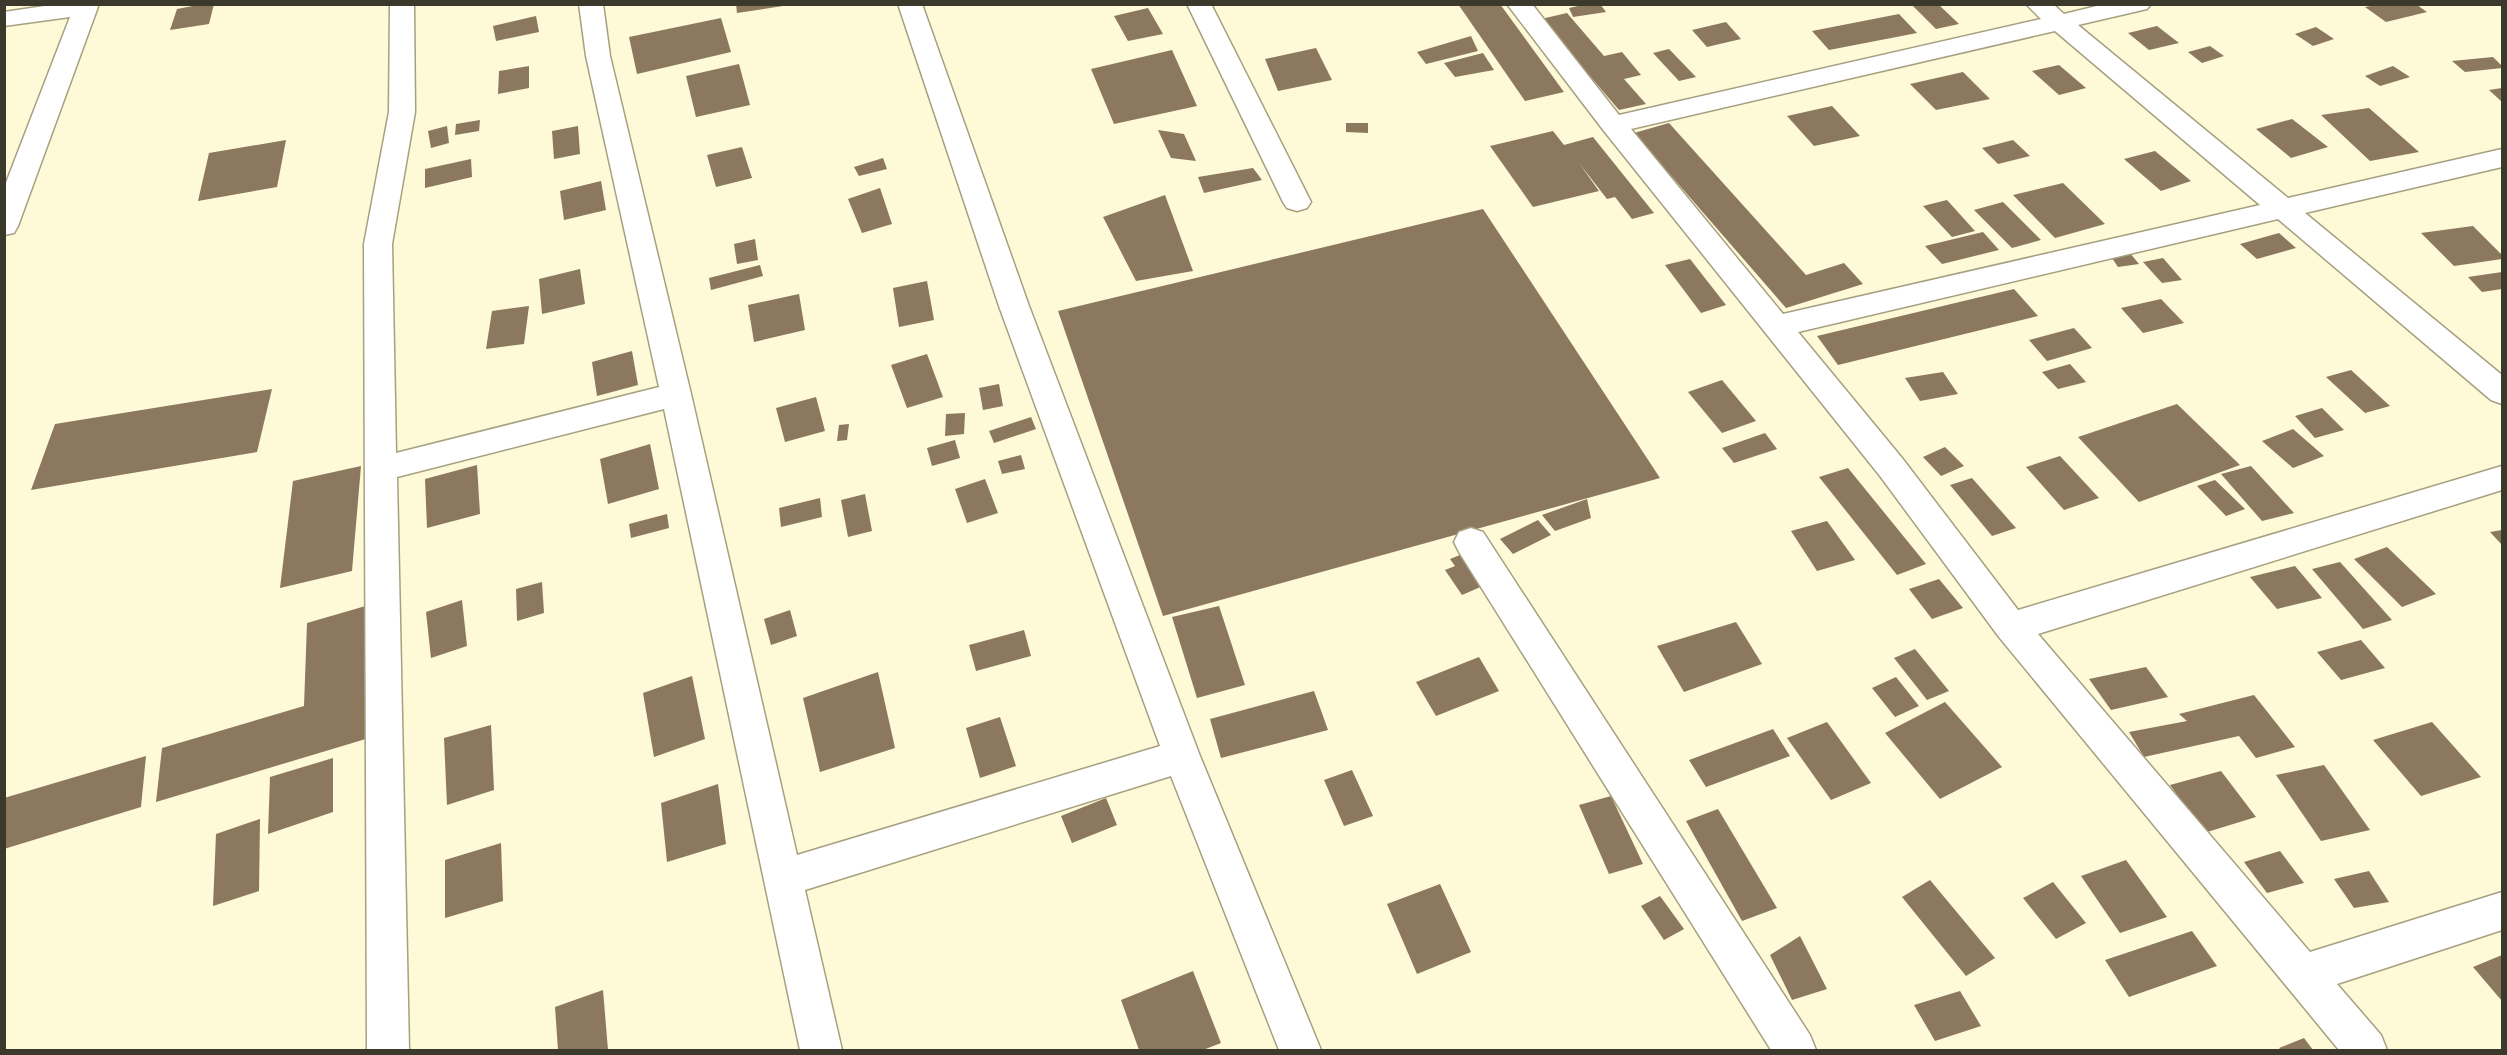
<svg xmlns="http://www.w3.org/2000/svg" width="2507" height="1055" font-family="Raleway,sans-serif">
	<style>
		.building { fill: #8b785f }
		.lines { fill: none; stroke-linecap: round; stroke-linejoin: round }
		.street-casing { stroke: #a6a080; stroke-width: 3 }
		.street { fill: #fff; fill-rule: evenodd }
	</style>
	<rect width="100%" height="100%" fill="#fef9d6"/>
	<g class="building">
		<polygon points="203,4 214,4 209,24 170,30 177,9"/>
		<polygon points="736,4 783,4 783,6 737,13"/>
		<polygon points="1458,4 1500,4 1564,92 1525,101"/>
		<polygon points="1587,4 1600,4 1606,12 1573,17 1569,8"/>
		<polygon points="1911,4 1938,4 1959,24 1936,29"/>
		<polygon points="2376,5 2417,5 2427,12 2386,22 2365,7"/>
		<polygon points="1148,8 1163,34 1128,41 1114,16"/>
		<polygon points="1567,13 1604,56 1622,52 1641,75 1624,79 1646,104 1619,110 1541,19"/>
		<polygon points="1899,14 1917,33 1829,50 1812,31"/>
		<polygon points="536,16 539,32 496,41 493,26"/>
		<polygon points="721,18 731,52 637,74 629,37"/>
		<polygon points="1726,22 1741,39 1707,47 1692,30"/>
		<polygon points="2157,26 2179,43 2149,50 2128,33"/>
		<polygon points="2316,27 2334,39 2313,46 2295,34"/>
		<polygon points="1471,36 1478,51 1426,64 1417,52"/>
		<polygon points="2210,46 2224,56 2202,63 2188,52"/>
		<polygon points="1316,48 1332,80 1278,91 1265,59"/>
		<polygon points="1669,49 1696,77 1679,81 1653,53"/>
		<polygon points="1172,50 1197,106 1114,124 1091,69"/>
		<polygon points="1483,53 1494,70 1455,77 1444,63"/>
		<polygon points="2493,57 2502,66 2502,68 2465,72 2452,61"/>
		<polygon points="739,64 750,105 696,117 686,76"/>
		<polygon points="2059,65 2086,88 2059,95 2032,71"/>
		<polygon points="529,66 529,88 498,94 499,71"/>
		<polygon points="2393,66 2410,77 2380,86 2365,76"/>
		<polygon points="1963,72 1990,99 1936,110 1910,84"/>
		<polygon points="2502,88 2502,102 2489,90"/>
		<polygon points="1832,106 1860,136 1814,146 1787,116"/>
		<polygon points="2369,108 2419,152 2370,161 2321,115"/>
		<polygon points="2292,119 2328,147 2291,158 2256,129"/>
		<polygon points="480,120 479,131 455,135 456,124"/>
		<polygon points="1346,123 1368,123 1368,133 1346,132"/>
		<polygon points="1669,123 1806,275 1844,263 1863,284 1786,308 1634,133"/>
		<polygon points="447,126 449,143 431,148 428,131"/>
		<polygon points="578,126 580,154 554,159 552,131"/>
		<polygon points="1158,130 1184,134 1196,161 1171,158"/>
		<polygon points="1553,131 1564,145 1593,137 1654,213 1632,219 1615,197 1607,199 1579,163 1599,191 1533,207 1490,146"/>
		<polygon points="286,140 277,187 198,201 209,153"/>
		<polygon points="2013,140 2030,156 1998,164 1982,148"/>
		<polygon points="742,147 752,178 716,187 707,155"/>
		<polygon points="2155,151 2191,181 2161,191 2124,159"/>
		<polygon points="883,158 887,169 859,176 854,167"/>
		<polygon points="471,159 472,177 425,188 425,169"/>
		<polygon points="1253,168 1262,180 1204,193 1198,177"/>
		<polygon points="601,181 606,210 564,220 560,191"/>
		<polygon points="2063,183 2105,224 2055,238 2013,195"/>
		<polygon points="880,188 892,224 862,233 848,199"/>
		<polygon points="1165,195 1193,271 1136,281 1103,217"/>
		<polygon points="1947,200 1975,231 1952,237 1923,206"/>
		<polygon points="2003,202 2041,240 2012,248 1974,210"/>
		<polygon points="1483,209 1660,478 1163,616 1058,311"/>
		<polygon points="2473,226 2502,255 2502,259 2454,266 2421,233"/>
		<polygon points="1983,232 1999,250 1942,264 1925,246"/>
		<polygon points="2279,233 2296,248 2257,259 2240,244"/>
		<polygon points="755,239 758,260 737,264 734,244"/>
		<polygon points="2129,252 2139,264 2118,267 2110,255"/>
		<polygon points="2163,258 2182,280 2162,283 2143,262"/>
		<polygon points="1690,259 1726,305 1701,313 1665,265"/>
		<polygon points="760,265 763,276 711,290 709,278"/>
		<polygon points="580,269 585,304 542,314 539,279"/>
		<polygon points="2502,272 2502,289 2482,292 2468,277"/>
		<polygon points="927,281 934,320 899,327 893,288"/>
		<polygon points="2014,289 2038,316 1838,365 1817,336"/>
		<polygon points="799,294 805,330 754,342 748,305"/>
		<polygon points="2161,299 2184,323 2143,333 2121,308"/>
		<polygon points="529,306 524,344 486,349 492,311"/>
		<polygon points="2074,328 2092,348 2047,361 2029,340"/>
		<polygon points="632,351 638,385 597,396 592,362"/>
		<polygon points="927,354 943,397 907,408 891,365"/>
		<polygon points="2070,364 2086,382 2058,389 2042,372"/>
		<polygon points="2351,370 2390,406 2365,413 2326,377"/>
		<polygon points="1943,372 1958,394 1920,401 1905,378"/>
		<polygon points="1722,380 1756,421 1722,433 1688,392"/>
		<polygon points="999,384 1003,406 983,410 979,388"/>
		<polygon points="272,389 257,452 31,490 55,424"/>
		<polygon points="816,397 825,431 785,442 776,408"/>
		<polygon points="2177,404 2240,465 2139,502 2078,437"/>
		<polygon points="2322,408 2344,430 2315,438 2295,416"/>
		<polygon points="965,413 964,434 945,436 946,414"/>
		<polygon points="1031,417 1036,429 994,443 989,431"/>
		<polygon points="849,424 847,440 837,441 839,425"/>
		<polygon points="2293,429 2324,456 2293,468 2262,441"/>
		<polygon points="1765,433 1777,449 1734,463 1722,448"/>
		<polygon points="955,440 960,458 932,466 927,448"/>
		<polygon points="650,444 659,489 608,504 600,459"/>
		<polygon points="1945,447 1964,466 1941,476 1923,457"/>
		<polygon points="1021,455 1025,469 1002,474 998,461"/>
		<polygon points="2060,456 2099,498 2064,510 2026,467"/>
		<polygon points="477,465 480,514 427,528 425,479"/>
		<polygon points="361,466 352,571 280,588 293,481"/>
		<polygon points="2251,466 2294,513 2262,521 2221,474"/>
		<polygon points="1848,468 1926,564 1897,575 1819,477"/>
		<polygon points="1972,478 2016,528 1992,536 1950,485"/>
		<polygon points="985,479 998,513 967,523 955,489"/>
		<polygon points="2215,480 2245,509 2226,516 2197,486"/>
		<polygon points="865,494 872,531 848,537 841,500"/>
		<polygon points="820,498 822,517 781,527 779,508"/>
		<polygon points="1587,499 1591,518 1555,531 1542,515"/>
		<polygon points="667,514 669,528 631,538 629,524"/>
		<polygon points="1538,520 1551,535 1513,554 1500,539"/>
		<polygon points="1827,521 1855,560 1817,571 1791,531"/>
		<polygon points="2502,530 2502,545 2490,532"/>
		<polygon points="2387,547 2436,594 2402,607 2354,559"/>
		<polygon points="1470,551 1492,582 1462,595 1445,570 1455,566 1450,559"/>
		<polygon points="2340,562 2392,620 2363,629 2312,569"/>
		<polygon points="2295,566 2322,598 2277,609 2250,577"/>
		<polygon points="1939,579 1963,608 1932,619 1909,589"/>
		<polygon points="542,582 544,613 517,621 516,589"/>
		<polygon points="462,600 467,646 431,658 426,612"/>
		<polygon points="369,605 369,738 156,802 162,748 304,706 307,623"/>
		<polygon points="1219,606 1245,685 1197,698 1172,617"/>
		<polygon points="790,610 797,636 771,645 764,619"/>
		<polygon points="1736,622 1762,664 1684,692 1657,646"/>
		<polygon points="1024,630 1031,656 976,671 969,645"/>
		<polygon points="2361,640 2385,668 2341,680 2317,652"/>
		<polygon points="1915,649 1949,691 1927,700 1894,658"/>
		<polygon points="1479,657 1499,691 1436,716 1416,682"/>
		<polygon points="2146,667 2168,697 2111,710 2089,679"/>
		<polygon points="878,672 895,748 820,772 803,698"/>
		<polygon points="692,676 705,739 654,757 643,693"/>
		<polygon points="1896,677 1919,706 1895,717 1872,688"/>
		<polygon points="1314,691 1328,730 1221,758 1210,719"/>
		<polygon points="2254,695 2295,747 2256,758 2239,736 2144,757 2129,732 2187,721 2179,714"/>
		<polygon points="1945,702 2002,767 1940,799 1885,733"/>
		<polygon points="1000,717 1016,766 980,778 966,728"/>
		<polygon points="1827,722 1871,783 1831,800 1787,738"/>
		<polygon points="2432,722 2481,777 2421,796 2373,740"/>
		<polygon points="491,725 494,790 447,805 444,738"/>
		<polygon points="1773,729 1790,756 1706,787 1689,760"/>
		<polygon points="146,756 141,807 4,849 4,798"/>
		<polygon points="333,758 333,812 268,834 270,777"/>
		<polygon points="2324,765 2370,830 2321,841 2276,775"/>
		<polygon points="1352,770 1373,816 1344,826 1324,780"/>
		<polygon points="2221,771 2256,817 2204,833 2170,785"/>
		<polygon points="718,784 726,844 667,862 661,803"/>
		<polygon points="1611,796 1643,864 1609,874 1579,805"/>
		<polygon points="1106,798 1117,825 1072,843 1061,816"/>
		<polygon points="1718,809 1777,908 1742,921 1686,821"/>
		<polygon points="260,819 259,891 213,906 216,834"/>
		<polygon points="501,843 503,901 445,918 445,860"/>
		<polygon points="2280,851 2304,883 2267,893 2244,862"/>
		<polygon points="2126,860 2167,917 2120,933 2081,876"/>
		<polygon points="2369,871 2389,902 2354,908 2334,879"/>
		<polygon points="1930,880 1995,958 1966,976 1902,897"/>
		<polygon points="2053,882 2086,923 2056,939 2023,898"/>
		<polygon points="1440,884 1471,952 1417,974 1387,904"/>
		<polygon points="1660,896 1684,929 1664,940 1641,906"/>
		<polygon points="2192,931 2217,966 2129,997 2105,960"/>
		<polygon points="1800,936 1827,989 1792,1000 1770,955"/>
		<polygon points="2502,955 2502,1001 2473,967"/>
		<polygon points="1193,971 1221,1043 1203,1050 1139,1050 1121,1000"/>
		<polygon points="603,990 608,1050 558,1050 555,1007"/>
		<polygon points="1960,991 1981,1026 1935,1041 1914,1005"/>
		<polygon points="2304,1038 2313,1050 2281,1050 2279,1048"/>
	</g>
	<g class="lines">
		<defs>
			<g id="street">
				<polygon points="58,4 99,4 18,226 14,233 4,235 4,188 70,17 4,26 4,12"/>
				<polygon points="390,4 414,4 415,112 392,244 396,453 659,387 586,56 579,4 603,4 610,56 691,394 797,855 1160,746 999,306 898,4 922,4 1029,306 1200,756 1321,1050 1279,1050 1171,776 805,890 842,1050 800,1050 664,409 397,477 409,1050 367,1050 364,244 389,112"/>
				<polygon points="1187,4 1211,4 1311,202 1307,208 1297,211 1287,208 1283,202"/>
				<path d="M1507 4H1532L1619 115 2041 19 2026 4H2053L2064 14 2105 4H2151L2147 9 2078 25 2288 198 2502 149V167L2305 213 2502 375V404L2491 400 2278 219 1798 332 1902 458 2018 610 2502 466V490L2038 634 2310 952 2502 892V930L2337 984 2381 1035 2387 1050H2339L1999 637 1880 476 1604 131ZM2055 31 2260 205 1783 314 1631 129Z"/>
				<polygon points="1471,528 1483,532 1810,1035 1816,1050 1771,1050 1459,552 1454,542 1459,532"/>
			</g>
		</defs>
		<use href="#street" class="street-casing"/>
		<use href="#street" class="street"/>
	</g>
	<rect width="2507" height="1055" fill="none" stroke="#3b392b" stroke-width="12"/>
</svg>
